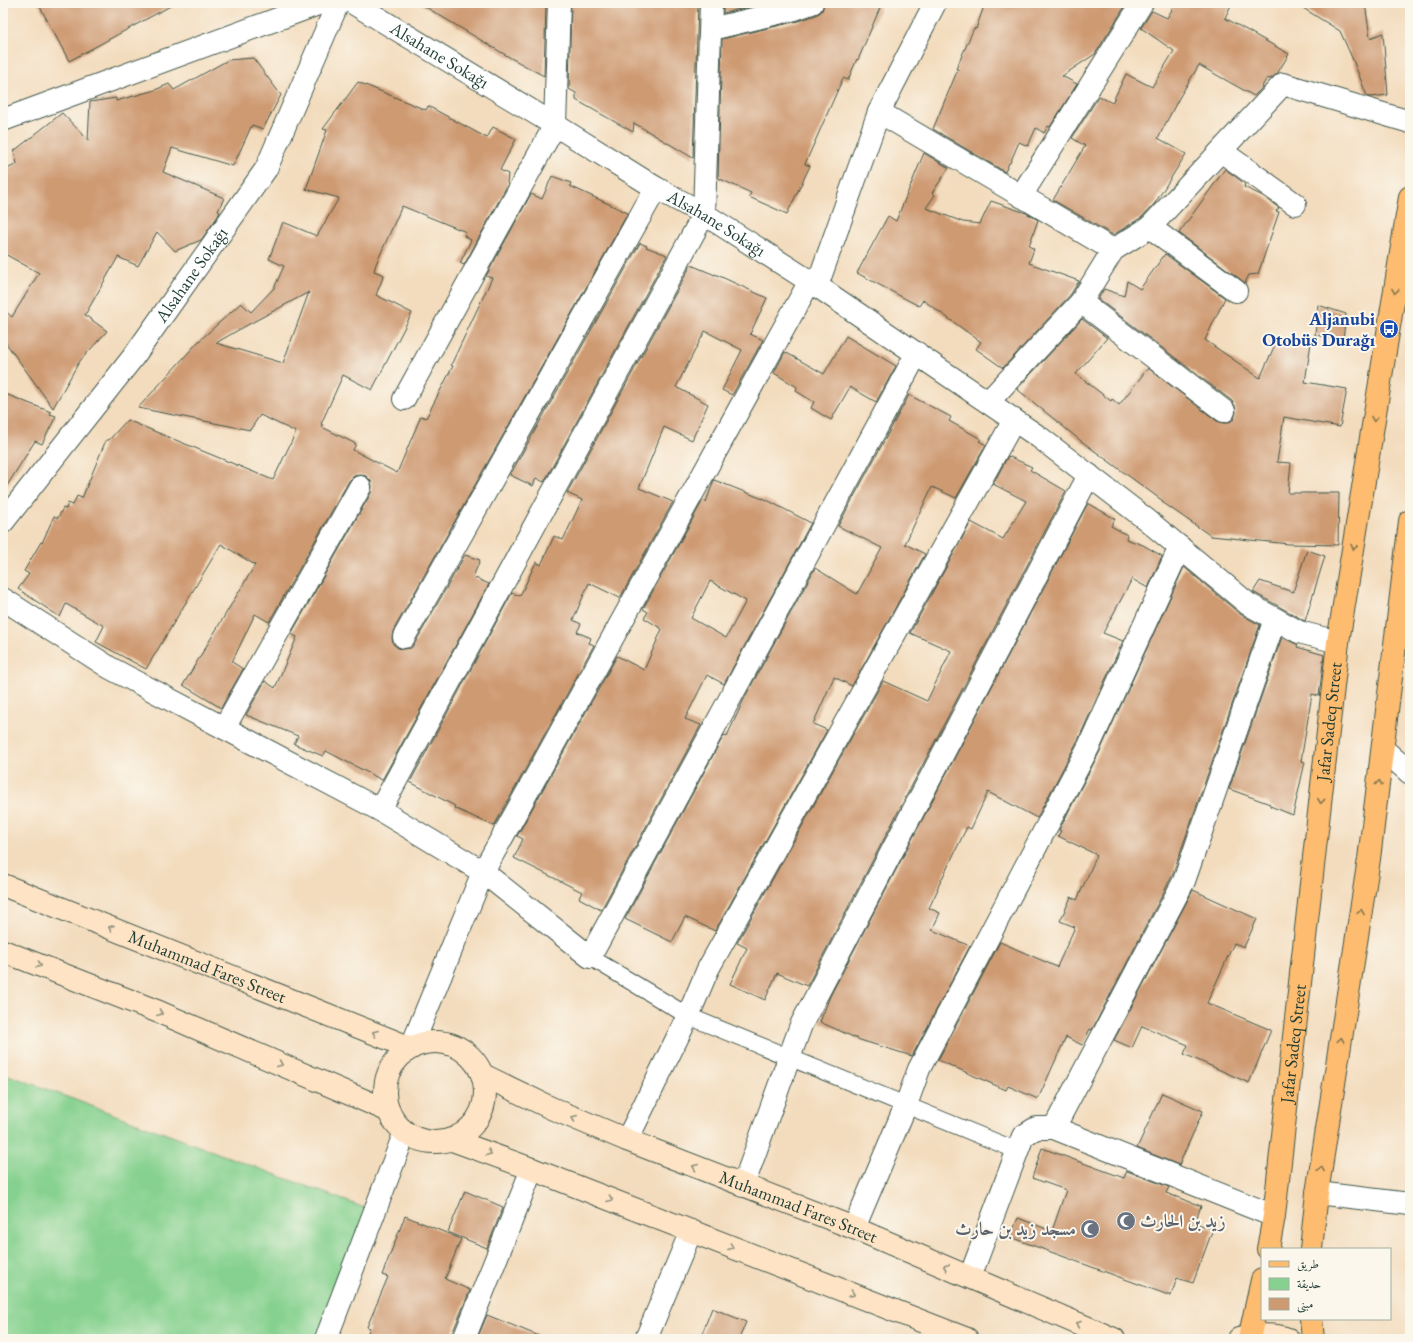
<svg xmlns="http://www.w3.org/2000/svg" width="1413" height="1342" font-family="'EB Garamond',Amiri,serif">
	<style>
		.green { fill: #86d18f; stroke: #528762 }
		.building { fill: #ce9a72; fill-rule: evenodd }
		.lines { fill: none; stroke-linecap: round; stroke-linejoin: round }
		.lane-casing { stroke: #3f5549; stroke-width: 18 }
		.street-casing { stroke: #3f5549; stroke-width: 24 }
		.secondary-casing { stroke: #3f5549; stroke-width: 24 }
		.primary-casing { stroke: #3f5549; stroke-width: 24 }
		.lane { stroke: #fff; stroke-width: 16 }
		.street { stroke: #fff; stroke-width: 22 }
		.secondary { stroke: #fee4c5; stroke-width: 22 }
		.primary { stroke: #fdbc6f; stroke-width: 22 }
		.oneway { stroke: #83764f }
		.oneway2 { stroke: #8e907c }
		.labels { text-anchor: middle; stroke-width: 4; stroke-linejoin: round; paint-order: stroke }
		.street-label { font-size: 18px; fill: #1f3d34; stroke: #fbf7ec }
		.transit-label { font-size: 18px; font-weight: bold; fill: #164399; stroke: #fbf7ec; text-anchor: end }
		.worship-label { font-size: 18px; font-weight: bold; fill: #5b616d; stroke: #fbf7ec; text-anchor: start }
	</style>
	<rect width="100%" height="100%" fill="#fbf7ec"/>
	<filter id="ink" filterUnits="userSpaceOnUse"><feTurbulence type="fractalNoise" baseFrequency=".025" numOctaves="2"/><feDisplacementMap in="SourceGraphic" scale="8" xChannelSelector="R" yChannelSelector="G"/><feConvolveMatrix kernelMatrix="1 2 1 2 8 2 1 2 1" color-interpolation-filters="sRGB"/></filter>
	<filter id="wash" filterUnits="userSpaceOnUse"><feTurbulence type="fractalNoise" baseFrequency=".012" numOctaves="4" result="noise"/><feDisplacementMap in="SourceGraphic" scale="16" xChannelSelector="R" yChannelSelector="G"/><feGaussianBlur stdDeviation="0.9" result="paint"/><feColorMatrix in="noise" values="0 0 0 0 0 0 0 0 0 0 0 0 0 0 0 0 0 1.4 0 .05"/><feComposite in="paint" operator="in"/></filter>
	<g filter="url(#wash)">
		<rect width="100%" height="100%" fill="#f3dcbd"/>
		<polygon class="green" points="3,1073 373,1211 320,1339 3,1339"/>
		<g id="blocks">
			<g class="building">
				<polygon points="38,3 176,3 69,61"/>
				<polygon points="419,3 546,3 544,76 509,57"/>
				<polygon points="571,3 698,3 693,158 634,123 633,132 576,100 576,93 569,89"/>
				<polygon points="723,3 766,3 723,13"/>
				<polygon points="824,3 882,3 858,60 857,59 848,80 843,78 805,164 810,166 787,214 749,197 751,193 718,178 722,39 798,21 816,15 822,11"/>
				<polygon points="985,3 1127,3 1095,54 1062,76 1077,84 1050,127 1048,126 1044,133 1036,128 1028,146 1019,142 1010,163 1009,163 1005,172 933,129 958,69 956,69 974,28 976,29"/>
				<polygon points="1176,3 1232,3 1225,18 1289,54 1277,74 1270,79 1267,78 1260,90 1254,96 1199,65 1179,98 1158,138 1186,154 1155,203 1142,217 1113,235 1053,200 1085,146 1072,138 1099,96 1112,103 1126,74 1152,87 1174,51 1141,28 1152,11 1167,18"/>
				<polygon points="1295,3 1365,3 1370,38 1383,33 1388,95 1371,97 1367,96 1353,60 1340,31"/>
				<polygon points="253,58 281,95 263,129 252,125 233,166 172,148 163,172 224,198 218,211 220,212 218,216 201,240 175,251 157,232 138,266 118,257 85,315 107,331 79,362 53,408 3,339 3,309 12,317 39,273 3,253 3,171 17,164 14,151 62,113 88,140 90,102 116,98 116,101 155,90 169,84 174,90 228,60"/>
				<path d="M358 82 426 110 428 106 487 138 493 127 516 139 500 170 508 174 507 183 508 184 464 265 460 263 471 240 464 236 466 232 402 206 376 264 374 271 384 275 376 295 412 313 372 390 343 375 321 424 323 425 322 427 356 444 353 450 397 473 421 416 426 418 453 366 451 365 492 278 486 276 531 194 542 199 552 176 571 183 570 186 628 213 393 631 392 638 393 644 398 648 404 649 411 648 415 643 465 555 480 560 473 577 489 584 382 780 326 751 323 756 294 744 298 736 246 715 265 681 275 688 297 637 291 634 371 493 372 487 371 481 366 476 360 475 354 476 349 481 269 622 255 614 232 662 243 669 221 708 183 685 255 565 221 544 146 669 96 642 104 626 66 604 60 617 18 589 29 574 24 571 41 542 42 543 54 516 58 518 63 508 66 509 68 503 73 505 77 496 82 498 106 440H109L127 420 273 480 296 432 260 415 250 430 138 408 198 342 241 303 251 312 274 288 284 266 269 259 283 222 317 236 339 198 306 189 327 130 323 129ZM309 292 283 363 216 343 240 329Z"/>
				<polygon points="924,153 949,168 932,193 935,195 926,208 963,222 980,224 991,201 1026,213 1038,220 1029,246 1034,249 1029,263 1079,281 1071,294 1003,368 976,349 981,342 923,300 919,306 857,273 888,216 896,221"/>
				<polygon points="1225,169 1245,184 1244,187 1263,196 1279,208 1276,211 1279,212 1258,274 1249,275 1245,283 1179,233"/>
				<polygon points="640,243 647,246 646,247 667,255 544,482 536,478 533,486 510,475"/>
				<polygon points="1165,254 1225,298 1205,340 1260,378 1278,338 1311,343 1305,382 1347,389 1340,427 1284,417 1277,462 1291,463 1288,493 1339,493 1338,545 1289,544 1211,536 1162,502 1163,501 1081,441 1017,389 1082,319 1107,338 1076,374 1111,401 1112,399 1119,405 1148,368 1217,421 1223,423 1228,423 1234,419 1236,412 1235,406 1232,401 1098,299 1104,289 1124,296 1127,281 1140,289"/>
				<polygon points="691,265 715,275 715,274 767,298 750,334 763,340 732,395 722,390 742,350 705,331 676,387 708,404 692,440 664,427 639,488 673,502 620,598 589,583 573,620 581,624 577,632 591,638 589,643 594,645 494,826 454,808 455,806 410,782 512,593 520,596 536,562 541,565 554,536 563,540 582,500 567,493"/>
				<polygon points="1318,305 1346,314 1343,340 1315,335"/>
				<polygon points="846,336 896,366 876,402 850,387 831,420 811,408 814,402 796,391 797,387 774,373 785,352 824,374"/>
				<polygon points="3,393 51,412 50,414 56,416 42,444 35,441 3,492"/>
				<polygon points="909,395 951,417 949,421 981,439 979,441 986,445 956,498 932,487 905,544 925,554 852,686 834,677 813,724 827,730 715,931 685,917 672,942 625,919 724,735 727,736 746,695 815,568 857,594 882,548 838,526"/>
				<polygon points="1008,456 1032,467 1030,470 1066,491 807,986 777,973 765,1000 730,984 747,948 737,943 883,681 927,701 951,651 910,633 971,522 1003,539 1026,501 993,484"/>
				<path d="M714 480 763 499V498L811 523 724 684 707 675 685 719 701 725 601 910 579 898 582 892 514 858 523 839 517 836 617 656 644 670 662 629 644 618 648 612 643 609 703 500 706 502ZM710 581 746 601 726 638 691 618Z"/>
				<polygon points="1088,503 1115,519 1111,526 1127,535 1126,539 1143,545 1162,556 1148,588 1132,579 1103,633 1123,641 1078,740 1037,818 988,792 971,829 967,827 937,889 938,889 929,908 940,913 932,930 970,946 912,1056 860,1040 820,1022 830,996"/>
				<polygon points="1307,550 1325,556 1305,621 1253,592 1260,581 1293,592"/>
				<polygon points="1184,567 1240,614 1260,625 1172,876 1092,1030 1090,1029 1082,1045 1066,1037 1038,1099 1008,1086 1006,1090 938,1060 1000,942 1057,967 1075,927 1060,921 1071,897 1077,900 1097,855 1058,836 1061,831 1059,830 1100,751"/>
				<polygon points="1282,637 1298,645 1297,647 1324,655 1319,696 1312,694 1301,761 1305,762 1293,815 1270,806 1270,804 1229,789"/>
				<polygon points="1193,890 1257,919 1244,947 1234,943 1207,1003 1271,1030 1249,1083 1184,1054 1188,1045 1142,1026 1132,1048 1114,1040"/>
				<polygon points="1162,1093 1203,1111 1179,1165 1137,1148"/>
				<polygon points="1042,1148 1124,1178 1127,1171 1169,1187 1166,1193 1201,1206 1195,1223 1213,1229 1193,1283 1177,1278 1171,1296 1010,1237 1018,1218 1052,1231 1066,1190 1032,1178"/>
				<polygon points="465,1191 503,1207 487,1248 448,1232"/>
				<polygon points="405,1216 461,1239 445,1279 470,1290 452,1334 452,1339 365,1339 370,1328 367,1327 388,1277 382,1275"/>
				<polygon points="712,1308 746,1322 739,1339 700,1339"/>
				<polygon points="487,1315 544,1338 544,1339 477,1339"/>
			</g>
		</g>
	</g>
	<g filter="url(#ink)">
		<use href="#blocks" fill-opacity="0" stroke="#3f5549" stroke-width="1"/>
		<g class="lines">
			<defs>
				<polyline id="lane" points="590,957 688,1016 1018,1151"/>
				<g id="street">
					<path id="s1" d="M353 3 555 125 656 188 704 214 817 286 879 112 935 3"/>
					<polyline points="711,29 795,9 812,3"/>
					<polyline points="879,112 1113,250"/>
					<polyline points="3,120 321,3"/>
					<polyline points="1221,151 1295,204"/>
					<polyline points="1021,196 1142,3"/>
					<polyline points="1150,227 1236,291"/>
					<polyline points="810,281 483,872 590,957 917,353"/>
					<polyline points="817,286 1039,437 1147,520 1248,604 1299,632 1338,642"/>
					<polyline points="1081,302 1224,411"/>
					<polyline points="404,399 555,125 559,3"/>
					<polyline points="988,402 1081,302 1113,250 1150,227 1283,84 1410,122"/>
					<path id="s2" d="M3 522 134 356 266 169 338 3"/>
					<polyline points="3,599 110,668 380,810 483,872 411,1048"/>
					<polyline points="404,637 656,188"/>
					<polyline points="224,728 360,487"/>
					<polyline points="1383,749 1410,773"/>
					<polyline points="380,810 704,214 711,3"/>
					<polyline points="627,1140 688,1016 708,969 1014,420"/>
					<polyline points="743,1186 801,1025 1089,475"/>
					<polyline points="1317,1193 1410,1204"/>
					<polyline points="1274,1216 1054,1128 1184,881 1275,619"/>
					<polyline points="854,1228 906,1105 919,1069 1089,746 1180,547"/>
					<polyline points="970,1277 1023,1136 1036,1128 1054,1128"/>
					<polyline points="326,1339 405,1132"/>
					<polyline points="464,1339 532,1169"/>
					<polyline points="646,1339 691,1231"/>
				</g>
				<g id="secondary">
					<path id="s3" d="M3 885 411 1048"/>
					<polyline points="3,951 159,1012 389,1111"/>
					<circle cx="435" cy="1092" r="50"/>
					<path id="s4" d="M483 1075 551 1108 627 1140 854 1228 1114 1339"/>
					<polyline points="452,1140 532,1169 967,1339"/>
					<path d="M1239 1339C1255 1335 1272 1333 1288 1339"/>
				</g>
				<g id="primary">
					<path id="s5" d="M1268 1249 1274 1216 1338 642 1410 197"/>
					<polyline points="1311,1249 1317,1193 1369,859 1410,521"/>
					<polyline points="1311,1319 1313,1339"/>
					<polyline points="1249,1339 1262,1280"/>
				</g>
			</defs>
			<use href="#lane" class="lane-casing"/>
			<use href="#street" class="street-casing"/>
			<use href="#secondary" class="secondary-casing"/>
			<use href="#primary" class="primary-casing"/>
			<use href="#lane" class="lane"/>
			<use href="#street" class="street"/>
			<use href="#secondary" class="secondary"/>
			<use href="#primary" class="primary"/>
		</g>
		<defs><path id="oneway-chevron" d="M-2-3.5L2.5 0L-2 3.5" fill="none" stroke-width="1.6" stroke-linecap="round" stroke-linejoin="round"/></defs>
		<g class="oneway">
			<use href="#oneway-chevron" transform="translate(1395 291) rotate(99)"/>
			<use href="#oneway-chevron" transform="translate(1374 419) rotate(99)"/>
			<use href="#oneway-chevron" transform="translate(1354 547) rotate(99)"/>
			<use href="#oneway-chevron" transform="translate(1379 783) rotate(-83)"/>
			<use href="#oneway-chevron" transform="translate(1321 801) rotate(96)"/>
			<use href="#oneway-chevron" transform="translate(1361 912) rotate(-81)"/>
			<use href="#oneway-chevron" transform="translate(1341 1040) rotate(-81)"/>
			<use href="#oneway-chevron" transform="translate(1321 1169) rotate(-81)"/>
		</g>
		<g class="oneway2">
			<use href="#oneway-chevron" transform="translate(111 928) rotate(-158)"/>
			<use href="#oneway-chevron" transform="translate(39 965) rotate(21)"/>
			<use href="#oneway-chevron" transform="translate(160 1013) rotate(22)"/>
			<use href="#oneway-chevron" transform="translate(375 1033) rotate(-158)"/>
			<use href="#oneway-chevron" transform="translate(280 1064) rotate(23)"/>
			<use href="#oneway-chevron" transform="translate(574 1118) rotate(-157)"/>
			<use href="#oneway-chevron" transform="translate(489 1153) rotate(20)"/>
			<use href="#oneway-chevron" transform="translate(695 1167) rotate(-158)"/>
			<use href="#oneway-chevron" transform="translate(610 1199) rotate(21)"/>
			<use href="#oneway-chevron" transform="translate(731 1247) rotate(21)"/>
			<use href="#oneway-chevron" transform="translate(946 1267) rotate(-157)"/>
			<use href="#oneway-chevron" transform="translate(852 1294) rotate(21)"/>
			<use href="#oneway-chevron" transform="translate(1078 1324) rotate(-157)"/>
		</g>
	</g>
	<defs>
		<symbol id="bus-disc" viewBox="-11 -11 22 22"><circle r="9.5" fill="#1a4fb4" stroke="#fbf7ec"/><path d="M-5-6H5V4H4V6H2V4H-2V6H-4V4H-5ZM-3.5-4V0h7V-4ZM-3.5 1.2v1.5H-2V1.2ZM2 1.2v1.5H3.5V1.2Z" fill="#fff"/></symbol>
		<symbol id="mosque-disc" viewBox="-11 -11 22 22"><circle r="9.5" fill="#6b7280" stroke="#fbf7ec"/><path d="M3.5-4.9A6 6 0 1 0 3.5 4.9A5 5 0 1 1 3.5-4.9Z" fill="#fff"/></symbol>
	</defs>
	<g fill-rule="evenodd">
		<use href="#bus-disc" x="1378" y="318" width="22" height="22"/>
		<use href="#mosque-disc" x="1115" y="1210" width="22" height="22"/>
		<use href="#mosque-disc" x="1079" y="1218" width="22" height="22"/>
	</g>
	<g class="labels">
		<g class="street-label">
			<text dy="6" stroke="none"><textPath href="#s1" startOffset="101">Alsahane Sokağı</textPath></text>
			<text dy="6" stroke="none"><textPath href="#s1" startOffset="425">Alsahane Sokağı</textPath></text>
			<text dy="6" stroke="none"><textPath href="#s2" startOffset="311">Alsahane Sokağı</textPath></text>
			<text dy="6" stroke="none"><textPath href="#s5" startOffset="531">Jafar Sadeq Street</textPath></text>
			<text dy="6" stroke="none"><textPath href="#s3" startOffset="220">Muhammad Fares Street</textPath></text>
			<text dy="6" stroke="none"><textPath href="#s5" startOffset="207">Jafar Sadeq Street</textPath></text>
			<text dy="6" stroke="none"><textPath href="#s4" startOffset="342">Muhammad Fares Street</textPath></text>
		</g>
		<g class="transit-label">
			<text x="1375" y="325">Aljanubi<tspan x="1375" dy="21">Otobüs Durağı</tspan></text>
		</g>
		<g class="worship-label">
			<text x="1140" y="1227">زيد بن الحارث</text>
			<text x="1076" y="1235" text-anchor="end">مسجد زيد بن حارث</text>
		</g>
	</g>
	<rect width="1413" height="1342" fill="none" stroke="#fbf7ec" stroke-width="16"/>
	<rect x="1261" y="1248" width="130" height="72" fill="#fbf7ec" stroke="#a3ada2"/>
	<rect x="1269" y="1261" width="20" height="6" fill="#fdbc6f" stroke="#a3ada2"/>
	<text x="1297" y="1268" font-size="12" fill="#1f3d34">طريق</text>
	<rect x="1269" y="1278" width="20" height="12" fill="#86d18f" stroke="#a3ada2"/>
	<text x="1297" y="1288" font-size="12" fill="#1f3d34">حديقة</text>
	<rect x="1269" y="1298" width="20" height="12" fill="#ce9a72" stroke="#a3ada2"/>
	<text x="1297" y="1308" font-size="12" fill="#1f3d34">مبنى</text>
</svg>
